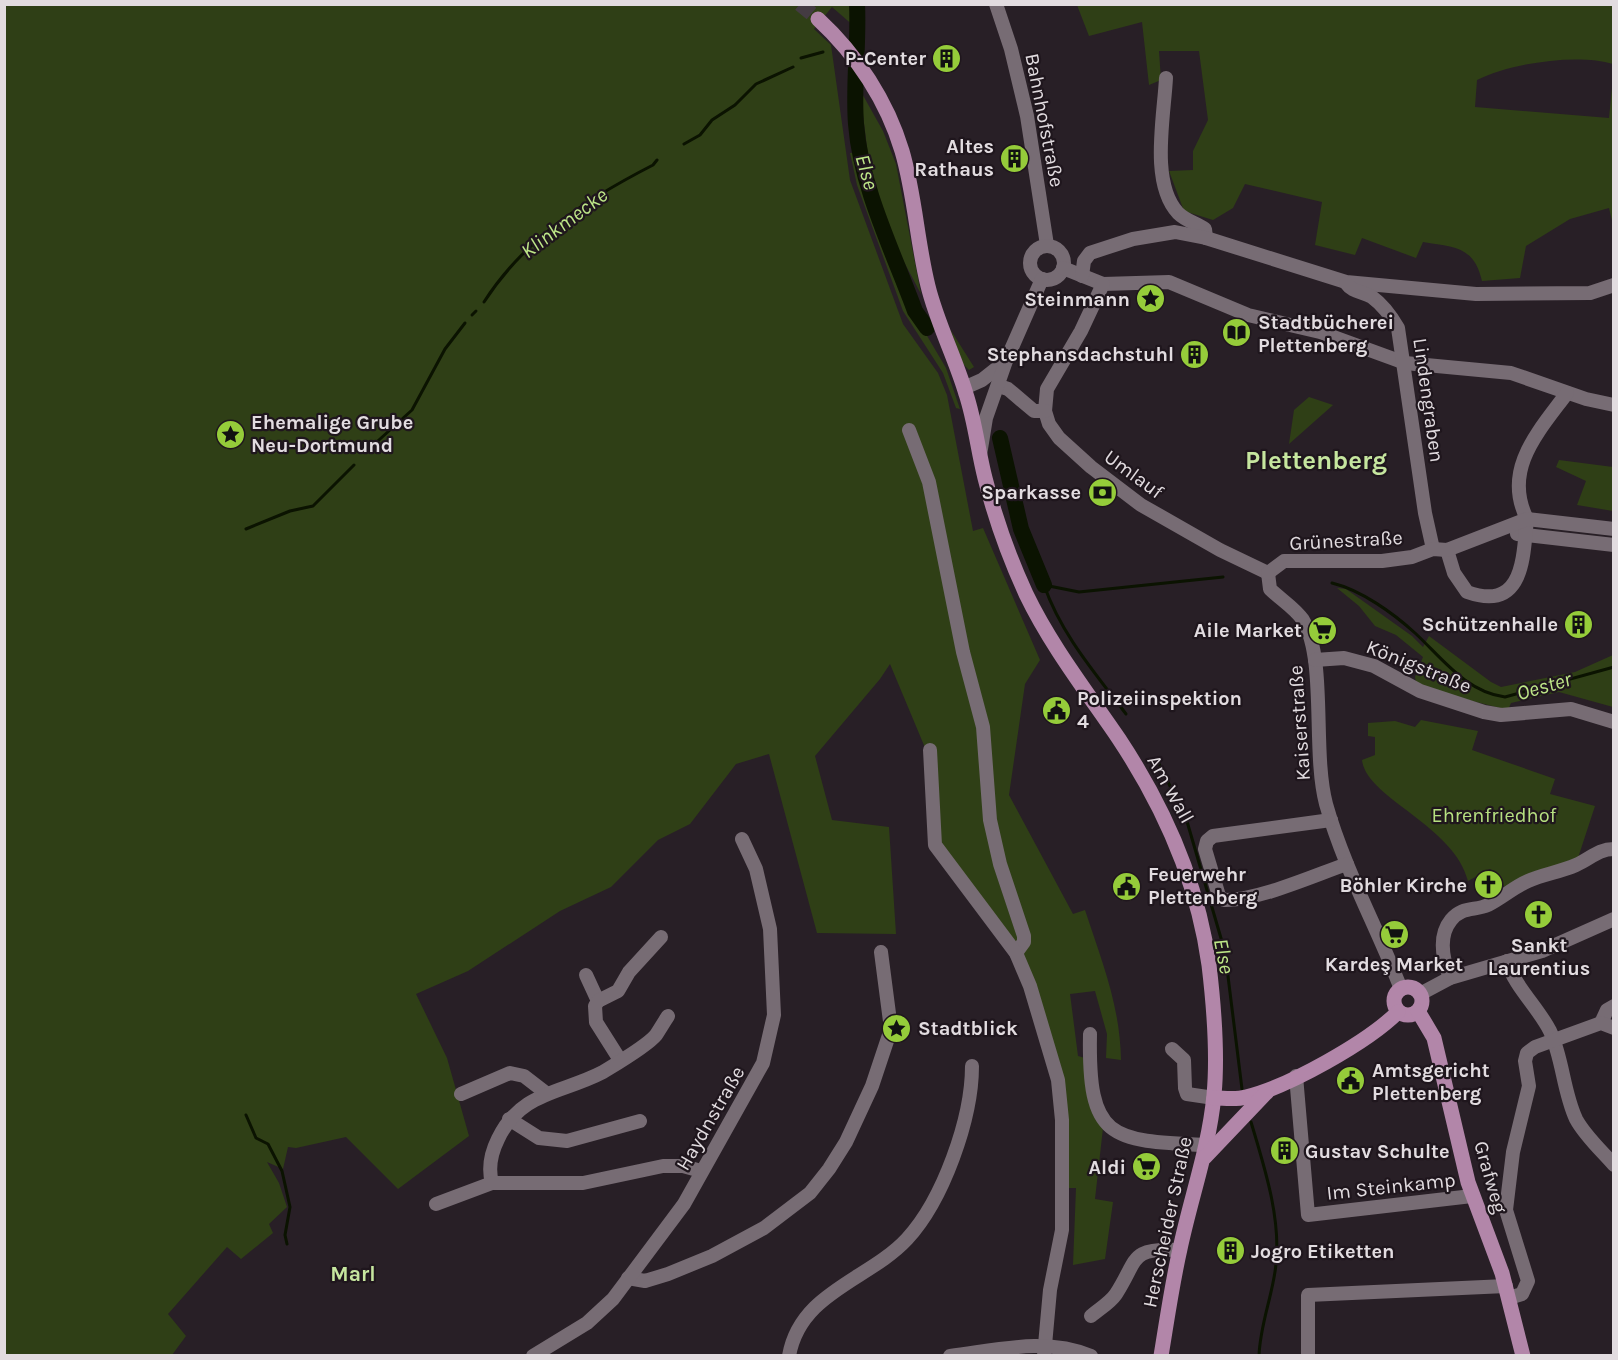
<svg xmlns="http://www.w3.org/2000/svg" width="1618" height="1360" font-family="Karla,sans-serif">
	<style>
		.green { fill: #2f3f16 }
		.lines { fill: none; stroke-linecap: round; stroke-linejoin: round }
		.stream { stroke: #0b1301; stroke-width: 3 }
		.river { stroke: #0b1301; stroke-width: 16 }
		.major-tunnel { stroke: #443b42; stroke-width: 15; stroke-dasharray: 15 8; stroke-linecap: butt }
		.minor { stroke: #776c74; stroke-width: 14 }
		.major { stroke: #b286a9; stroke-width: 15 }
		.labels { text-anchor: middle; stroke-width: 4.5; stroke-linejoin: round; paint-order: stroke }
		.poi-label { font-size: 20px; font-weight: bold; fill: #e2dce0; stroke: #1f161d; text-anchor: end }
		.street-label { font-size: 20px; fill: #e2dce0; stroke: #1f161d }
		.park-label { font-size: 20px; fill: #b6e080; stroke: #1f161d }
		.water-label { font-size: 21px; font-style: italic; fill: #bee788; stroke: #1f161d }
		.neighbourhood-label { font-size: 21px; font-weight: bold; fill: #c6e69f; stroke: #1f161d }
		.district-label { font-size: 26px; font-weight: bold; fill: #c6e69f; stroke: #1f161d }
	</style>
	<rect width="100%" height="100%" fill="#281f26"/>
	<g class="green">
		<path d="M5 5H863V34L832 7 814 29 831 45 850 180 903 324 938 373 947 395 973 531 983 528 1040 660 1025 684 1009 795 1073 914 1085 910C1102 962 1120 1005 1121 1060L1106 1058 1107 1034 1095 991 1070 994 1078 1056 1085 1058 1092 1108 1103 1128 1095 1199 1113 1202 1105 1259 1073 1265 1076 1188H1061L1058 1080 1016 953 935 845 931 762 890 664 880 679 815 756 832 820 889 827 896 934 817 933 769 754 736 764 690 824 658 840 611 887 560 911 468 971 416 994 447 1058 469 1136 398 1189 346 1137 296 1148 288 1147 283 1169 267 1162 279 1183 287 1207 269 1224 273 1233 241 1259 227 1247 168 1314 186 1336 172 1355 5 1356Z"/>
		<path d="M1077 5H1613V64C1578 53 1510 63 1477 80L1475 107 1609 118 1613 78V225L1609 208 1570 219 1526 246 1520 278 1482 281C1474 246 1454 247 1423 242L1416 258 1362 238 1355 255 1315 245 1322 202 1245 184 1233 208 1213 220 1184 211 1169 171 1193 170V151L1208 120 1199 51H1159L1161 80 1149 85 1142 22 1089 36Z"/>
		<polygon points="860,90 883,131 896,164 921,294 895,245 870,172"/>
		<polygon points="850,153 853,153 856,170 900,290 946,368 960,409 956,408 943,373 903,311 857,185"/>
		<polygon points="950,329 974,367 969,370 963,364"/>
		<polygon points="1309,397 1333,405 1289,444 1294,410"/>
		<polygon points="1559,460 1613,467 1613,511 1577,505 1586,481 1556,467"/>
		<polygon points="1337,588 1346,589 1412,636 1423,647 1429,636 1491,682 1501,687 1575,672 1613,655 1613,707 1559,692 1511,703 1508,710 1417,687 1415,677 1423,657 1396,635 1375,626 1359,606"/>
		<path d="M1421 720 1478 731 1472 750 1555 779 1550 794 1595 806 1577 861 1504 887 1502 879 1490 869 1468 881C1454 825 1366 798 1362 760L1375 755V737L1368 736V723L1395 721 1415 727Z"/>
	</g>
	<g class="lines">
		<g class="stream">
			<polyline points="801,58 823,52"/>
			<polyline points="684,144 700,135 712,120 735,105 756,84 793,67"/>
			<path d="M484 302C525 238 587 199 653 165L657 160"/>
			<polyline points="472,315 476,311"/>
			<polyline points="369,449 412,410 445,349 465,323"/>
			<polyline points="246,529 290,511 313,506 354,465"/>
			<path d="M1332 583C1361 590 1393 613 1415 633 1442 658 1466 692 1505 697L1614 667"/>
			<polyline points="1044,585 1079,592 1223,577"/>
			<path d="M1044 585C1061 634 1095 673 1126 714"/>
			<polyline points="1158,762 1186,818 1225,952 1242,1089"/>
			<polyline points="246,1115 256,1138 268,1144 282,1171 290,1207 285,1235 287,1244"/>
			<path d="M1251 1122C1264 1166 1281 1217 1276 1264 1273 1295 1260 1324 1259 1356"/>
		</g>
		<g class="river">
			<path d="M857 4C859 44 853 84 856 124 861 188 893 251 915 311L927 328"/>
			<polyline points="1000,438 1021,529 1044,585"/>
		</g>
		<polyline class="major-tunnel" points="800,4 818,19"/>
		<g class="minor">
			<polyline points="996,4 1011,49 1027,116 1047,245"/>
			<path d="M1166 78C1164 117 1150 183 1178 213 1186 221 1196 223 1205 229L1206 238"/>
			<circle cx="1047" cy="263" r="17"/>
			<polyline points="1063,268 1103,284 1169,282 1248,315 1320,332 1405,363 1511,373 1586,399 1614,405"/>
			<polyline points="1082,276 1084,261 1090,253 1133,239 1175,232 1206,238 1346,282 1476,294 1590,293 1614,285"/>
			<path d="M1346 283C1353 293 1362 291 1372 297 1383 305 1391 316 1398 328L1425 513 1433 549"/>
			<polyline points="1103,284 1081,331 1047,389 1045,411 1049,424 1059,438 1091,467 1141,505 1220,550 1268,573"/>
			<polyline points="999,386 1008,389 1034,411 1045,411"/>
			<polyline points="964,388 982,380 1006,361"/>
			<polyline points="909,430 929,482 963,652 983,727 990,820 1000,864 1024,936 1024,942 1016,953"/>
			<polyline points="980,455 986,418 1006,361 1042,279"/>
			<path d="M1527 519C1502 469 1539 431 1567 393"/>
			<polyline points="1517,534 1614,545"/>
			<path d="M1447 550 1454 573 1467 592C1524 612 1523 558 1527 519"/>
			<path d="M1268 573 1270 589C1280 599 1295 608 1303 620 1327 660 1312 751 1326 804 1344 868 1377 927 1401 989"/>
			<polyline points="1268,573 1284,561 1382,561 1412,557 1433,549 1447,550 1527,519 1614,529"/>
			<polyline points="1315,660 1344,658 1374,666 1420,691 1484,712 1501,715 1571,709 1614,722"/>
			<polyline points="930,750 935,845 1016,953 1030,986 1058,1080 1062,1120 1062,1230 1050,1290 1044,1356"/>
			<path d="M1331 820 1213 836 1207 841 1205 849 1219 896 1224 900C1257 901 1315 875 1347 864"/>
			<path d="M1507 961C1514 986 1538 1007 1550 1031 1563 1059 1563 1091 1576 1119 1585 1136 1601 1150 1614 1165"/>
			<polyline points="586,975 598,1001"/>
			<path d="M1450 978C1443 960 1438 936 1451 920 1462 906 1475 911 1488 905 1502 898 1514 887 1528 881 1544 874 1560 872 1576 865 1590 859 1598 849 1614 849"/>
			<polyline points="1420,994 1450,978 1542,951 1614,919"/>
			<polyline points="1601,1023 1607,1010 1614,1006"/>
			<path d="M1090 1034C1088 1139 1109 1141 1206 1145"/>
			<polyline points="1172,1049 1184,1060 1185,1088 1187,1094 1214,1098"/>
			<polyline points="620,1060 596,1022 595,1006 598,1001 618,991 629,972 661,937"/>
			<polyline points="1296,1076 1308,1215 1472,1196"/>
			<polyline points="461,1094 510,1073 524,1076 546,1093"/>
			<polyline points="509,1119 539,1138 567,1141 640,1121"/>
			<path d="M492 1183C488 1168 491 1153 498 1139 521 1091 561 1094 603 1072 616 1064 647 1046 656 1035 660 1029 664 1022 668 1016"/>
			<polyline points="436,1204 492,1183 583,1183 663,1166 683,1166 701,1171"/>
			<polyline points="628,1278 645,1281 668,1274 712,1256 764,1228 810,1193 829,1169 846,1142 872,1086 891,1029 881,952"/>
			<polyline points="1509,1298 1522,1294 1528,1281 1506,1210 1513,1152 1529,1086 1525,1061 1527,1053 1535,1047 1601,1023 1614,1028"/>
			<path d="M1091 1316C1099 1309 1110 1303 1116 1294 1139 1258 1129 1248 1179 1250"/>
			<polyline points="533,1356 587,1323 613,1299 684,1204 763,1063 774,1015 770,929 756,869 742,839"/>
			<path d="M789 1356C800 1292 869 1280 907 1239 943 1200 972 1119 972 1066"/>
			<path d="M950 1356C998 1350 1045 1337 1091 1356"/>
			<polyline points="1308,1356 1308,1295 1506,1286"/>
		</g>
		<g class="major">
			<path d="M818 19C857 55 887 101 902 151 915 195 917 242 928 286 937 323 955 357 966 394 975 421 978 451 985 478 995 518 1009 557 1026 594 1051 646 1087 692 1119 739 1164 807 1198 884 1209 965 1214 1007 1218 1053 1214 1095 1209 1148 1191 1197 1180 1249 1172 1284 1167 1320 1161 1356"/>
			<circle cx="1408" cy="1001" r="14"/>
			<polyline points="1418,1011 1434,1038 1468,1182 1502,1273 1523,1356"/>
			<path d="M1214 1098C1224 1098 1236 1100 1246 1097 1288 1087 1368 1042 1398 1012"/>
			<polyline points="1205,1157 1267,1092"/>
		</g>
	</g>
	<defs>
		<symbol id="building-disc" viewBox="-11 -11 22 22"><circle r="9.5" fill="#95cc3a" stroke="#1f161d"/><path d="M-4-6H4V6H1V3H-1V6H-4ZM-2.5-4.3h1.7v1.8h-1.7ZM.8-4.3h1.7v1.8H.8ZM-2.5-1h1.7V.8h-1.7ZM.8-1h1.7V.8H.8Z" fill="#111"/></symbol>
		<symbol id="sight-disc" viewBox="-11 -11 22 22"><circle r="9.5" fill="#95cc3a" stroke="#1f161d"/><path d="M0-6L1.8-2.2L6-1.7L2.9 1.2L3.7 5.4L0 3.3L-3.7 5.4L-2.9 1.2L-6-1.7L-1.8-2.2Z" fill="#111"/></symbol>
		<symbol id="library-disc" viewBox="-11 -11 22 22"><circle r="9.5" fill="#95cc3a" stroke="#1f161d"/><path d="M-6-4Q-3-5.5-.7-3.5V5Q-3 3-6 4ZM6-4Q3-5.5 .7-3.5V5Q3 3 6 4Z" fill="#111"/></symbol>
		<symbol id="bank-disc" viewBox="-11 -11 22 22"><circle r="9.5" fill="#95cc3a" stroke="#1f161d"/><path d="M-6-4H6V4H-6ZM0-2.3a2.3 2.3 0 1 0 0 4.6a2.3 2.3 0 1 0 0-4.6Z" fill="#111"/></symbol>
		<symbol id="supermarket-disc" viewBox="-11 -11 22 22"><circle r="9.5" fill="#95cc3a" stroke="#1f161d"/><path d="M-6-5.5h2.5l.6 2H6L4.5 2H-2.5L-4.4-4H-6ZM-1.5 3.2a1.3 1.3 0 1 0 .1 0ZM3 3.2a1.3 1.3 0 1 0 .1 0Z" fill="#111"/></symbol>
		<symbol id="civic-disc" viewBox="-11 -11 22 22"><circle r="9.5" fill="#95cc3a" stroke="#1f161d"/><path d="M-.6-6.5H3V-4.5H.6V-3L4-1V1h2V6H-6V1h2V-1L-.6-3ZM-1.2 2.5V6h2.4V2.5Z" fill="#111"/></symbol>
		<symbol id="church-disc" viewBox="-11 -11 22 22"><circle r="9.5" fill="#95cc3a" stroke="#1f161d"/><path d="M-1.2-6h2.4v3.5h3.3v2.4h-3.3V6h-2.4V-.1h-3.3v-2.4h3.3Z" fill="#111"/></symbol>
	</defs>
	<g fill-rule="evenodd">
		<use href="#building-disc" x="930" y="42" width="33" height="33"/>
		<use href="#building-disc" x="998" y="142" width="33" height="33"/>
		<use href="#sight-disc" x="1134" y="282" width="33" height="33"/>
		<use href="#library-disc" x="1220" y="316" width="33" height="33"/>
		<use href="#building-disc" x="1178" y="338" width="33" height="33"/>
		<use href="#sight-disc" x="214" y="418" width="33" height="33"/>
		<use href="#bank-disc" x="1086" y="476" width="33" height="33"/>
		<use href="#building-disc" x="1562" y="608" width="33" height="33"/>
		<use href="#supermarket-disc" x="1306" y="614" width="33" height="33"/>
		<use href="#civic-disc" x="1040" y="694" width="33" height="33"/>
		<use href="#church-disc" x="1472" y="868" width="33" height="33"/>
		<use href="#civic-disc" x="1110" y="870" width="33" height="33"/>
		<use href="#church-disc" x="1522" y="898" width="33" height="33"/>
		<use href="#supermarket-disc" x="1378" y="918" width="33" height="33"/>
		<use href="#sight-disc" x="880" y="1012" width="33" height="33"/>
		<use href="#civic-disc" x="1334" y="1064" width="33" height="33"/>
		<use href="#building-disc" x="1268" y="1134" width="33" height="33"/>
		<use href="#supermarket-disc" x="1130" y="1150" width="33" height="33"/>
		<use href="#building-disc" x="1214" y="1234" width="33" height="33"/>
	</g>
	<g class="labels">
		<g class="poi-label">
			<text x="926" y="65">P-Center</text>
			<text x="994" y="153">Altes<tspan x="994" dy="23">Rathaus</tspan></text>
			<text x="1130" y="306">Steinmann</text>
			<text x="1258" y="329" text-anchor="start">Stadtbücherei<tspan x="1258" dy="23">Plettenberg</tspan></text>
			<text x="1174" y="361">Stephansdachstuhl</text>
			<text x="251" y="429" text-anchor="start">Ehemalige Grube<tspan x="251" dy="23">Neu-Dortmund</tspan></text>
			<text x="1081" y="499">Sparkasse</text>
			<text x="1558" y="631">Schützenhalle</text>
			<text x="1302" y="637">Aile Market</text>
			<text x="1077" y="705" text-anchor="start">Polizeiinspektion<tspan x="1077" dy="23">4</tspan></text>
			<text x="1148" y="881" text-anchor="start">Feuerwehr<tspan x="1148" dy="23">Plettenberg</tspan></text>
			<text x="1467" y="892">Böhler Kirche</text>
			<text x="1539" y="952" text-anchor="middle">Sankt<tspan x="1539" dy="23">Laurentius</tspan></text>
			<text x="1394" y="971" text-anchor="middle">Kardeş Market</text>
			<text x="918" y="1035" text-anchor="start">Stadtblick</text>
			<text x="1372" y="1077" text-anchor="start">Amtsgericht<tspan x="1372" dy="23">Plettenberg</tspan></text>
			<text x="1305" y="1158" text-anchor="start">Gustav Schulte</text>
			<text x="1126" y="1174">Aldi</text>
			<text x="1251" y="1258" text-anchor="start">Jogro Etiketten</text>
		</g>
		<g class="street-label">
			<text transform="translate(1045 120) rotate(79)" y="7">Bahnhofstraße</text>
			<text transform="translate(1429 400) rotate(82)" y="7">Lindengraben</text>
			<text transform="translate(1134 474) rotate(36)" y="7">Umlauf</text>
			<text transform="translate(1346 540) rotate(-3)" y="7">Grünestraße</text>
			<text transform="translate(1419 666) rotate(22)" y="7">Königstraße</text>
			<text transform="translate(1299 723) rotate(-94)" y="7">Kaiserstraße</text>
			<text transform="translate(1171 789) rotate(61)" y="7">Am Wall</text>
			<text transform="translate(710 1118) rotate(-60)" y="7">Haydnstraße</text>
			<text transform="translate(1491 1177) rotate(74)" y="7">Grafweg</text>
			<text transform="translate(1391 1186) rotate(-6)" y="7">Im Steinkamp</text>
			<text transform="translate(1167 1222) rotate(-78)" y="7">Herscheider Straße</text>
		</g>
		<g class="park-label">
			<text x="1494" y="822">Ehrenfriedhof</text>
		</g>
		<g class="water-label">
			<text transform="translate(867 172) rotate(74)" y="7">Else</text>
			<text transform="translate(564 223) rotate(-37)" y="7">Klinkmecke</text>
			<text transform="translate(1544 686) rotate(-16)" y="7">Oester</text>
			<text transform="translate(1224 956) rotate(79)" y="7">Else</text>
		</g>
		<g class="neighbourhood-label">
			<text x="353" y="1281">Marl</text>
		</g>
		<g class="district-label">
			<text x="1316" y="469">Plettenberg</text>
		</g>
	</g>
	<rect width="1618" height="1360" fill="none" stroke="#e2dce0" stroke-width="12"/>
</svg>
